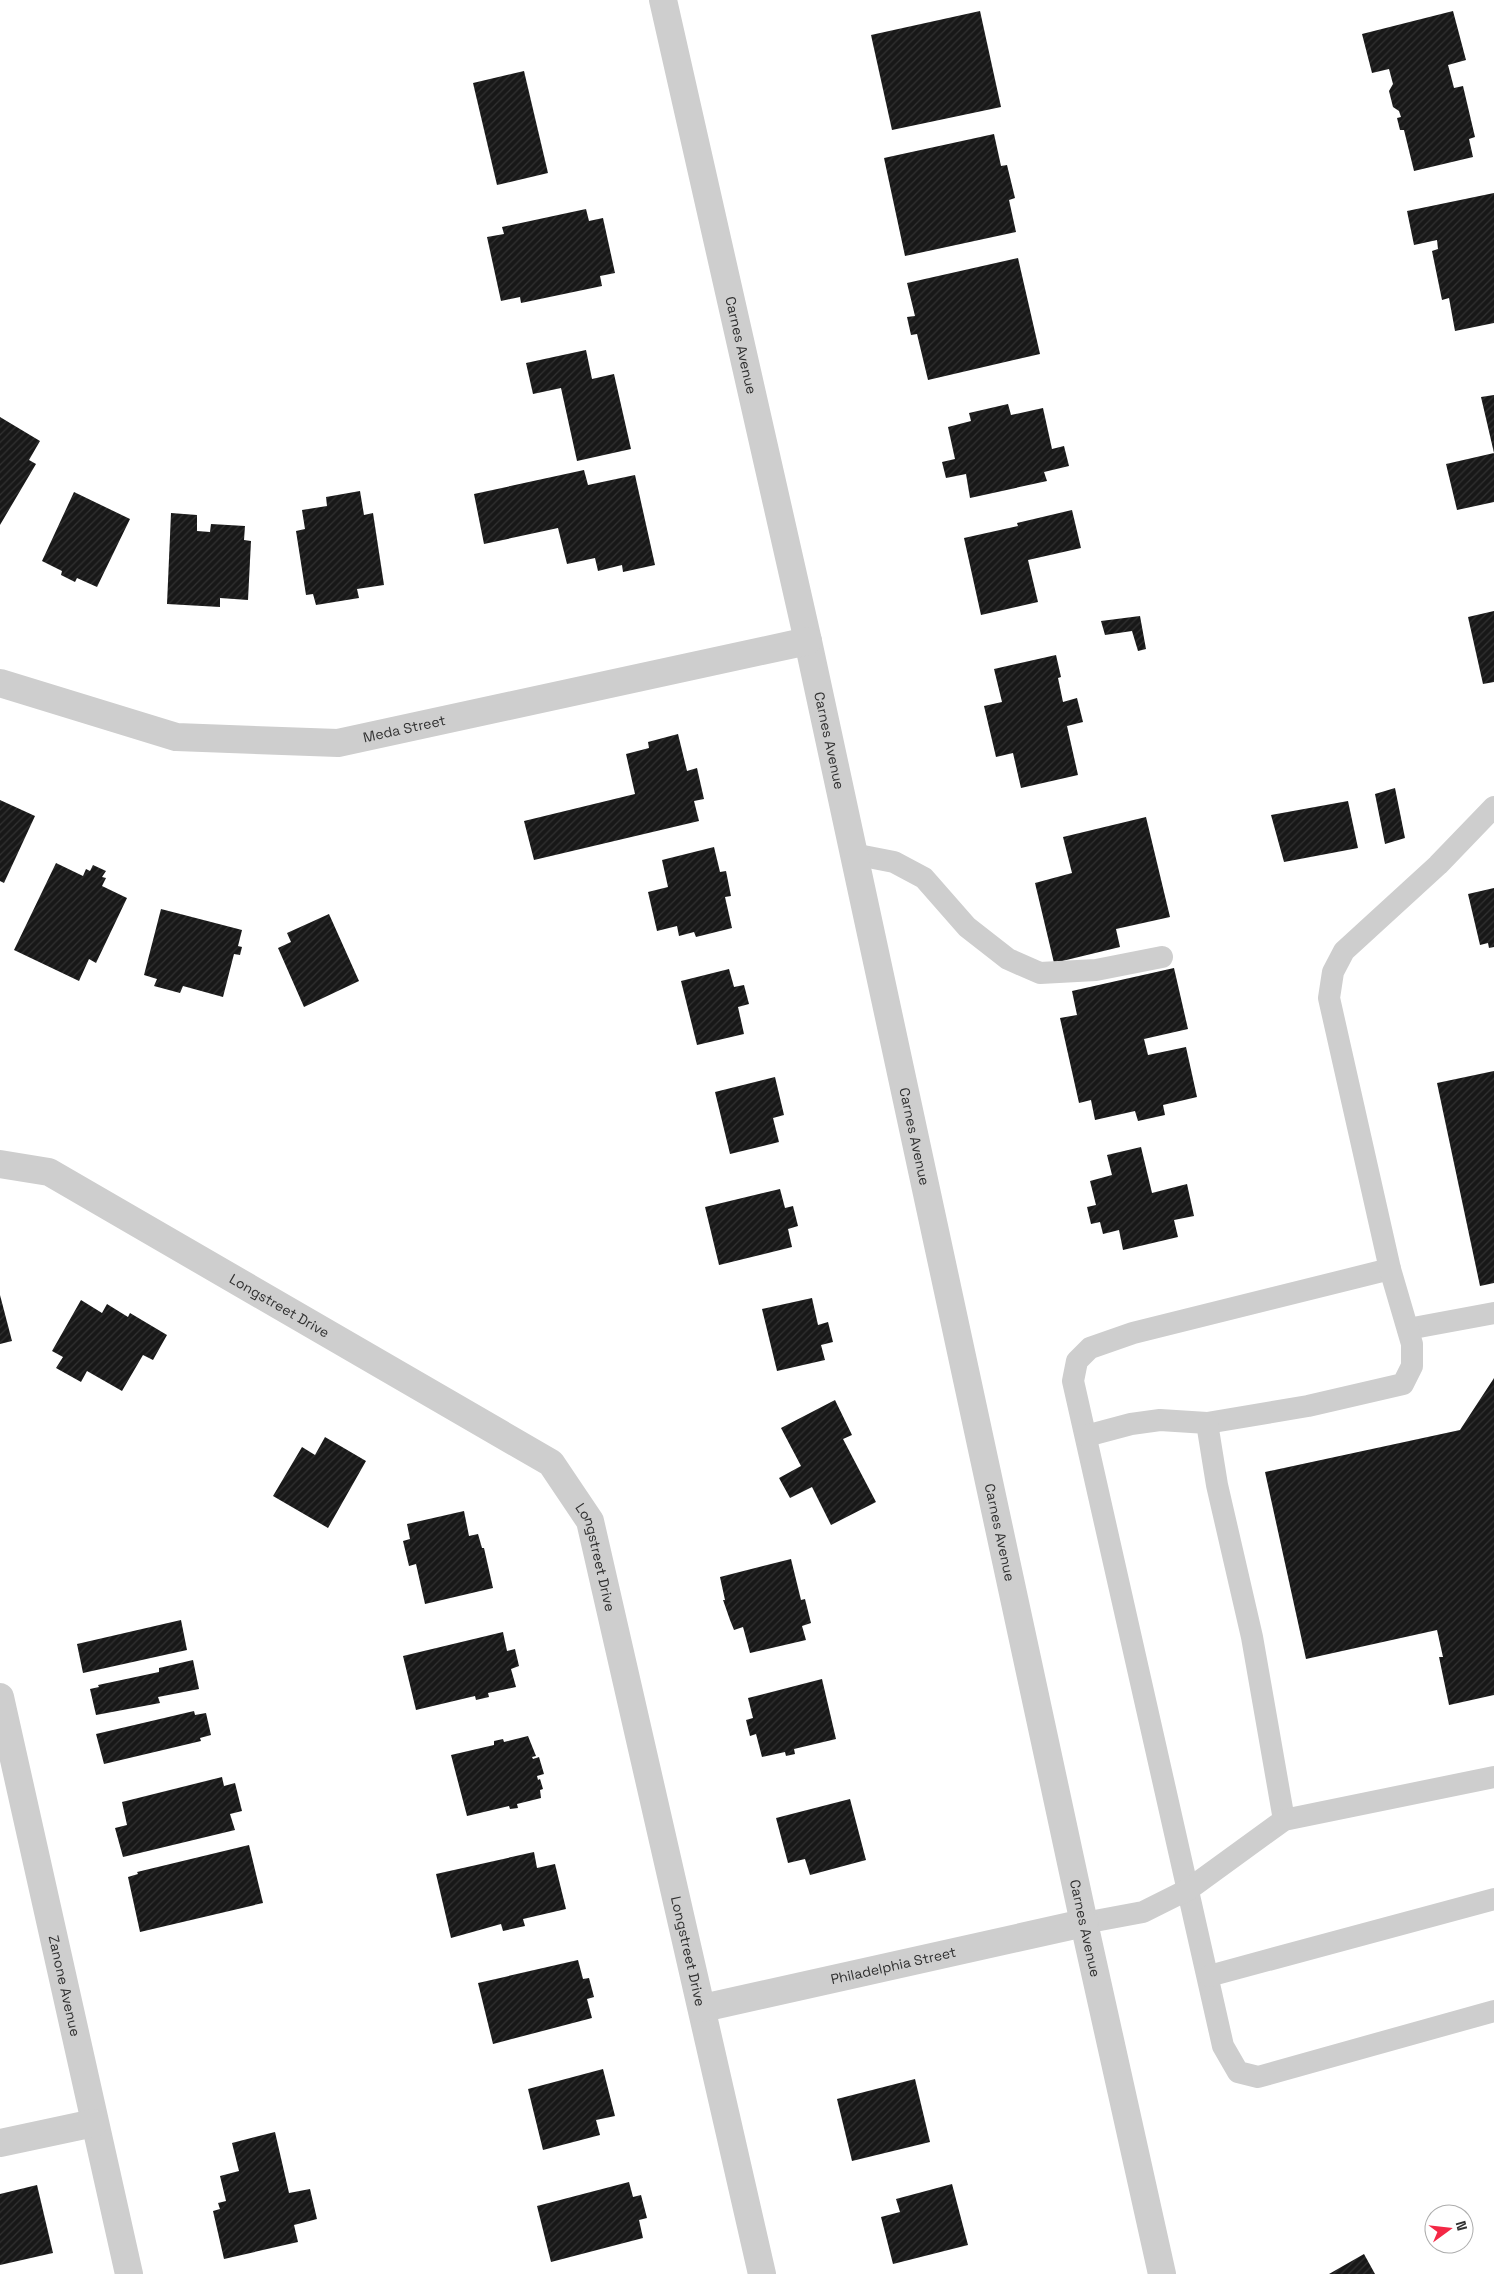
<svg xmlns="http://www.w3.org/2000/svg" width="1494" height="2274" font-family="'Space Grotesk',sans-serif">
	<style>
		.building { fill: url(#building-hatch) }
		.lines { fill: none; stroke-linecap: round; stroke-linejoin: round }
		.lane { stroke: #cecece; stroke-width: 22 }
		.street { stroke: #cecece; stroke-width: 28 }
		.labels { text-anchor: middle; stroke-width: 5; stroke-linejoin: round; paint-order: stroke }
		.street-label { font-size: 14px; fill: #313131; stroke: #fff }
	</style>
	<defs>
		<pattern id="building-hatch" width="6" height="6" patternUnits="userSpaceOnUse" patternTransform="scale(1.25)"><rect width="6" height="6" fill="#181818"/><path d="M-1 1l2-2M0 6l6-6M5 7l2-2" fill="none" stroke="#313131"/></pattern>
	</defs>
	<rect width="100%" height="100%" fill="#fff"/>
	<g class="building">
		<polygon points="980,11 1001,107 892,130 871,35"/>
		<polygon points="1453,11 1466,60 1448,65 1454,88 1463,86 1475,137 1469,139 1473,157 1414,171 1404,130 1400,130 1397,118 1401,117 1399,111 1393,107 1389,91 1393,84 1389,69 1372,73 1362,34"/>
		<polygon points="524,71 548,173 497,185 473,83"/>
		<polygon points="994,134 1001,166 1007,165 1015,198 1009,200 1016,232 905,256 884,158"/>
		<polygon points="1494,193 1494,323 1455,331 1449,298 1442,300 1432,251 1438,249 1437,240 1414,245 1407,211"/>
		<polygon points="586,209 589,221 603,218 615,273 600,276 602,286 521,303 520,297 501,301 487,237 504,234 502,227"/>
		<polygon points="1018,258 1040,354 928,380 917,334 911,335 907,317 915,316 907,283"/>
		<polygon points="586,350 592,379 614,374 631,449 577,461 561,388 533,394 526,363"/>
		<polygon points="1494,395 1494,502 1457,510 1446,464 1494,453 1481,397"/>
		<polygon points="1008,404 1011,415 1043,408 1052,449 1064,446 1069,466 1044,472 1047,481 970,498 966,474 946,478 942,462 955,459 948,427 971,421 969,413"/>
		<polygon points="0,417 40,441 29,460 36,464 0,525"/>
		<polygon points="584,470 588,485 635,475 655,565 623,572 622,565 598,571 595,558 567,564 558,528 484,544 474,494"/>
		<polygon points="360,491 364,515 373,513 384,585 357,589 359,598 316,605 313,594 306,595 296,531 305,529 302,510 327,506 326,497"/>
		<polygon points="74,492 130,519 97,587 77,578 75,582 61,575 62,571 42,561"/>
		<polygon points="1072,510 1081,548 1028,560 1038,602 981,615 964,538 1018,526 1017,523"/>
		<polygon points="171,513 197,515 197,531 210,532 211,524 245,526 244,540 251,541 248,600 220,598 220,607 167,604"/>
		<polygon points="1494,611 1494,682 1483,684 1468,617"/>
		<polygon points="1140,616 1146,649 1138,651 1132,631 1105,635 1101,621"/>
		<polygon points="1056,655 1061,677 1058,678 1063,702 1077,698 1083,722 1067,726 1078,775 1021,788 1013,753 996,757 984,706 1002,702 994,669"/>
		<polygon points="678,734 687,771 697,768 704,799 694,801 699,821 534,860 524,821 635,794 626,754 649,748 648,742"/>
		<polygon points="1395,788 1405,838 1385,844 1375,794"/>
		<polygon points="0,800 35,816 4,883 0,881"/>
		<polygon points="1348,801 1358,848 1284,862 1271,815"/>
		<polygon points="1146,817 1170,917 1116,929 1120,947 1054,963 1035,883 1072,873 1063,837"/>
		<polygon points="714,847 720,872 726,871 731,896 725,897 732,928 696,937 694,932 679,936 677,926 657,931 648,892 668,887 662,860"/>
		<polygon points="56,863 83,876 86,869 90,871 93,865 106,871 102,877 106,878 102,886 127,898 96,963 89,959 79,981 14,950"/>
		<polygon points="1494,888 1494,947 1489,948 1488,943 1480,945 1468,894"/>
		<polygon points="161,909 242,930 238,946 242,947 240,955 234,954 223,997 183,986 180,993 154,986 157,979 144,975"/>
		<polygon points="329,914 359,981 304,1007 278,948 291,942 287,933"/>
		<polygon points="1174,968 1188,1029 1144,1039 1148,1055 1186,1047 1197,1097 1163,1105 1165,1115 1138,1121 1135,1111 1095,1120 1091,1100 1079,1103 1060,1018 1077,1015 1072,991"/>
		<polygon points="729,969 734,987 744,985 749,1004 738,1007 744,1034 697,1045 681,981"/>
		<polygon points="1494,1071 1494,1283 1480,1286 1437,1083"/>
		<polygon points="775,1077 784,1115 773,1118 779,1142 730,1154 715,1092"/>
		<polygon points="1141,1147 1152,1193 1187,1184 1194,1216 1174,1220 1178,1237 1123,1250 1119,1230 1103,1234 1100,1222 1091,1224 1087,1207 1096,1205 1090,1181 1112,1175 1107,1155"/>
		<polygon points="780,1189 785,1208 793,1206 798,1226 788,1229 792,1247 719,1265 705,1207"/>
		<polygon points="0,1295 12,1341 0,1344"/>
		<polygon points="812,1298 818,1325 828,1322 833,1342 821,1345 825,1360 777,1371 762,1309"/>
		<polygon points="81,1300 102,1313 107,1304 128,1317 130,1313 167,1335 153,1360 143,1355 122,1391 87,1371 81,1382 56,1368 63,1357 52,1351"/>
		<polygon points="1494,1378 1494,1695 1449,1705 1439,1657 1443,1657 1437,1630 1306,1659 1265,1472 1460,1430"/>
		<polygon points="835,1400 852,1435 843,1439 876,1502 831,1525 812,1487 790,1498 779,1478 801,1466 781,1428"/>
		<polygon points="325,1437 366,1461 328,1528 273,1496 302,1447 315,1455"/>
		<polygon points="464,1511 469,1536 478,1534 482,1548 484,1548 493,1588 425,1604 416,1564 409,1566 403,1541 410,1539 407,1524"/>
		<polygon points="791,1559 801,1600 805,1599 811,1623 802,1626 806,1640 750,1653 743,1627 734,1630 730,1620 723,1600 725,1600 720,1577"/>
		<polygon points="181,1620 187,1650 83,1673 77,1644"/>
		<polygon points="503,1632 507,1651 515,1649 519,1666 511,1669 516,1687 488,1693 489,1697 476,1700 475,1696 416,1710 403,1656"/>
		<polygon points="193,1660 199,1689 158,1697 160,1703 96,1715 90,1689 99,1687 98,1685 159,1672 159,1668"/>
		<polygon points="822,1679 836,1739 794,1749 795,1754 786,1756 785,1752 762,1757 756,1734 750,1736 746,1720 753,1718 748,1698"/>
		<polygon points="194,1711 195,1715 206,1713 211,1735 200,1738 201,1741 104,1764 96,1734"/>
		<polygon points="528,1736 536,1756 532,1757 533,1759 539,1757 544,1774 537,1776 538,1780 540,1779 543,1789 540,1790 541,1798 517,1804 518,1808 510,1809 509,1806 467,1816 451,1755 494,1745 494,1741 503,1739 504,1742"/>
		<polygon points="222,1777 224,1786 235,1783 242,1811 230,1814 235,1830 123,1857 115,1828 127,1825 122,1802"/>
		<polygon points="850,1799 866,1860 810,1875 805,1859 788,1863 776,1818"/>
		<polygon points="249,1845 263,1903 140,1932 128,1877 138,1874 137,1872"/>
		<polygon points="534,1852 537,1868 555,1864 566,1909 523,1919 525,1926 503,1931 501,1924 451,1938 436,1874"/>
		<polygon points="578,1960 583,1979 589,1978 594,1997 587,1999 592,2018 493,2044 478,1983"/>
		<polygon points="603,2069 615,2116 596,2120 600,2135 543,2150 528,2089"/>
		<polygon points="915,2079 930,2142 852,2161 837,2099"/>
		<polygon points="275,2132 289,2193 310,2189 317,2219 294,2225 298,2242 224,2259 213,2211 220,2209 218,2203 226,2201 220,2176 239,2171 232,2143"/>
		<polygon points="629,2182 633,2197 641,2195 647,2218 639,2220 643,2238 551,2262 537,2206"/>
		<polygon points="952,2184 968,2245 893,2264 881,2217 900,2212 896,2199"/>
		<polygon points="37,2185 53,2253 0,2265 0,2194"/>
		<polygon points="1364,2254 1375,2274 1329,2274"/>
	</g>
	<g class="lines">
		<g class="lane">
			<polyline points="853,854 894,862 924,878 967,927 1008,959 1040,973 1096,970 1162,957"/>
			<polyline points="1390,1269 1133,1333 1090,1348 1077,1361 1073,1381 1223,2046 1238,2072 1258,2077 1494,2011"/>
			<polyline points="1408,1329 1494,1313"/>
			<polyline points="1207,1423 1308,1406 1403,1384 1412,1366 1412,1344 1390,1269 1329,998 1333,972 1344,951 1438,865 1494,807"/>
			<polyline points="1086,1436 1131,1424 1160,1420 1207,1423 1217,1485 1252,1637 1284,1820"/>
			<polyline points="1084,1923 1143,1912 1189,1889 1284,1820 1494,1777"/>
			<polyline points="1209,1976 1494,1899"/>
		</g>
		<g class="street">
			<path id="s1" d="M663 0 808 641 1084 1923 1162 2274"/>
			<path id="s2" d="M0 683 176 737 338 743 808 641"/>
			<path id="s3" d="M0 1164 49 1172 551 1463 590 1521 762 2274"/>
			<path id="s4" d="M0 1697 129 2274"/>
			<path id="s5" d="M703 2008 1084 1923"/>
			<polyline points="0,2143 94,2123"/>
		</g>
	</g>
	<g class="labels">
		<g class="street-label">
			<text dy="5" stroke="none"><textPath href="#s1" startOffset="354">Carnes Avenue</textPath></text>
			<text dy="5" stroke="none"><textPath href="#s2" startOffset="414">Meda Street</textPath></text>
			<text dy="5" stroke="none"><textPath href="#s1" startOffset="759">Carnes Avenue</textPath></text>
			<text dy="5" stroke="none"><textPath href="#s1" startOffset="1164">Carnes Avenue</textPath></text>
			<text dy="5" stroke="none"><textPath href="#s3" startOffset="316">Longstreet Drive</textPath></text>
			<text dy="5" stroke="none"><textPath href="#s1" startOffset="1569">Carnes Avenue</textPath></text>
			<text dy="5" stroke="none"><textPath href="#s3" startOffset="736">Longstreet Drive</textPath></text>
			<text dy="5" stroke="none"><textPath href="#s1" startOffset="1974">Carnes Avenue</textPath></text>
			<text dy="5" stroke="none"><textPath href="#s3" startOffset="1141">Longstreet Drive</textPath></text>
			<text dy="5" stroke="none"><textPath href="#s5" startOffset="195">Philadelphia Street</textPath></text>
			<text dy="5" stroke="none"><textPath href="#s4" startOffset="296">Zanone Avenue</textPath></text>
		</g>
	</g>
	<g transform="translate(1449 2229) rotate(75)"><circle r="24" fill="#ffffff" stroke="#adadad"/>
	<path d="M0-4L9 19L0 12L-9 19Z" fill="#f42745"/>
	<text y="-8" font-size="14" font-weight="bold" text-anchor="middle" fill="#313131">N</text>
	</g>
</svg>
